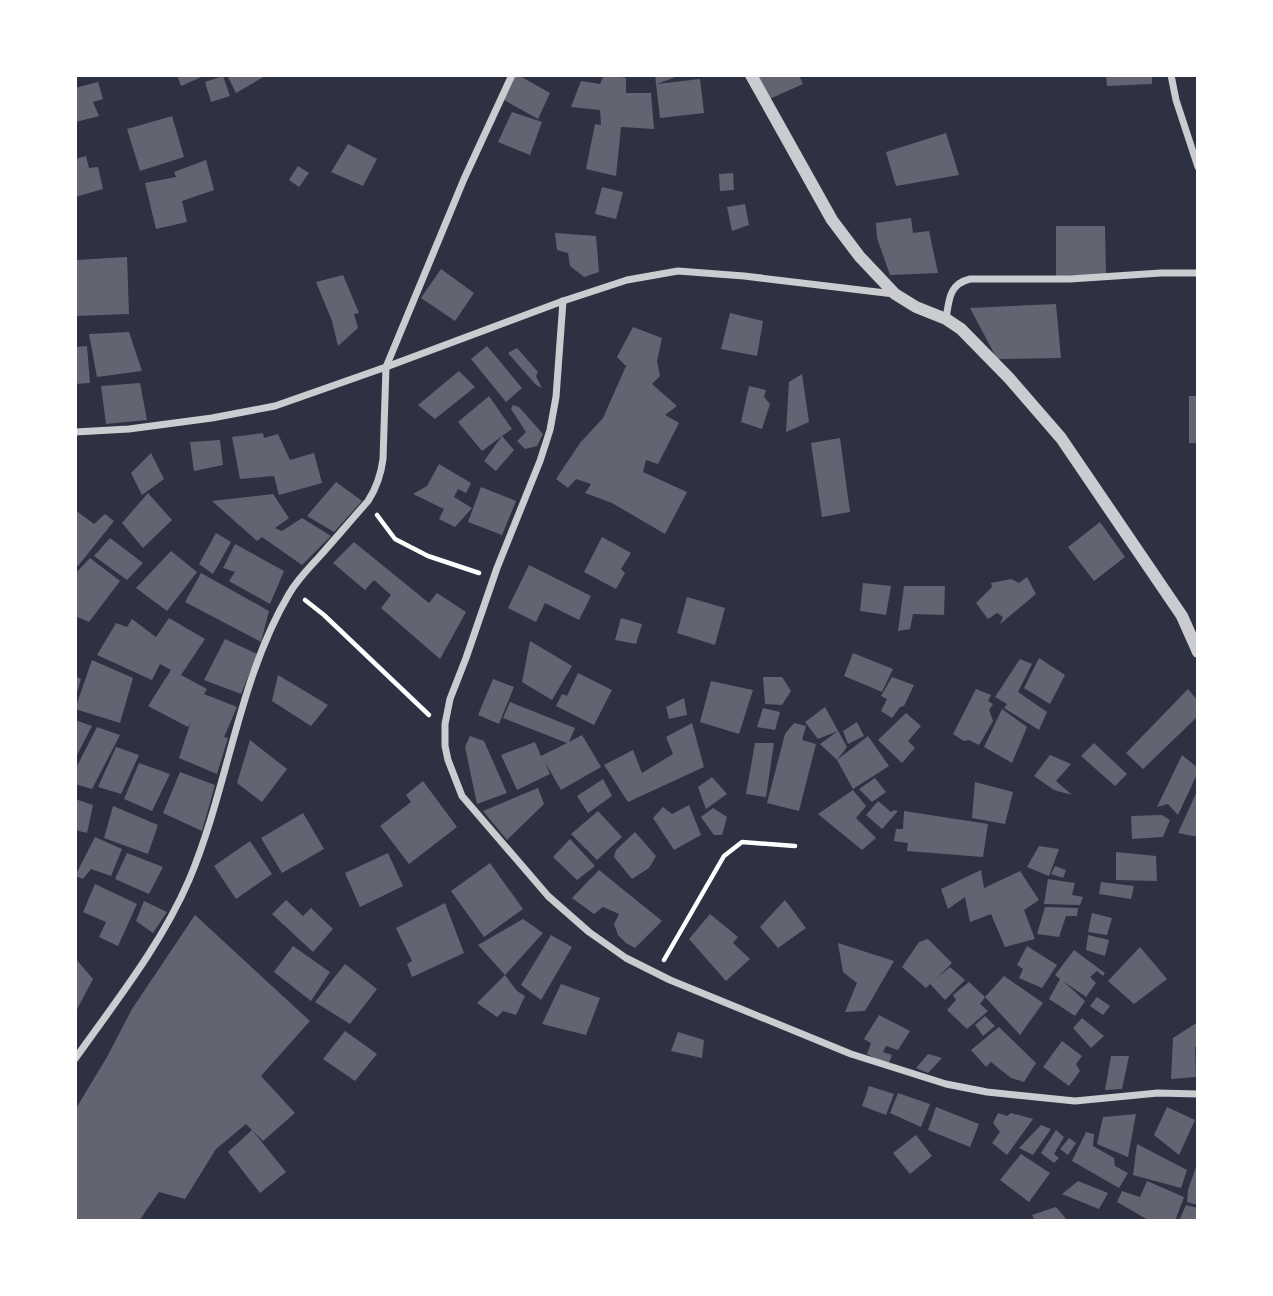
<svg xmlns="http://www.w3.org/2000/svg" width="1273" height="1296" font-family="'Alegreya Sans',sans-serif">
	<style>
		.building { fill: #626471 }
		.lines { fill: none; stroke-linecap: round; stroke-linejoin: round }
		.path { stroke: #fff; stroke-width: 4.5 }
		.minor { stroke: #caccd0; stroke-width: 7 }
		.tertiary { stroke: #caccd0; stroke-width: 12 }
	</style>
	<rect width="100%" height="100%" fill="#2d3142"/>
	<g class="building">
		<polygon points="177,75 206,75 181,86"/>
		<polygon points="227,75 267,75 236,93"/>
		<polygon points="515,75 518,75 550,93 538,119 504,100"/>
		<polygon points="604,75 613,75 626,78 626,93 651,93 654,129 621,127 616,176 586,169 595,124 601,125 600,110 571,107 581,81 600,84"/>
		<polygon points="655,75 681,75 657,84 700,79 704,113 660,118"/>
		<polygon points="751,75 799,75 803,84 765,101"/>
		<polygon points="1106,75 1152,75 1152,84 1107,86"/>
		<polygon points="223,76 230,96 211,102 205,82"/>
		<polygon points="98,82 103,99 93,102 99,116 76,122 75,88"/>
		<polygon points="512,112 542,122 530,155 498,142"/>
		<polygon points="172,116 184,157 140,171 127,129"/>
		<polygon points="946,133 959,175 896,186 886,152"/>
		<polygon points="348,144 377,159 363,186 331,172"/>
		<polygon points="86,156 89,168 98,167 103,189 75,197 75,159"/>
		<polygon points="206,160 214,190 182,201 187,222 156,229 145,183 176,177 174,172"/>
		<polygon points="298,166 309,173 299,187 289,180"/>
		<polygon points="733,173 734,190 720,191 719,174"/>
		<polygon points="602,187 623,192 616,219 595,214"/>
		<polygon points="745,204 749,225 732,231 727,207"/>
		<polygon points="911,218 913,233 929,231 938,273 890,275 877,238 876,223"/>
		<polygon points="1056,226 1105,226 1106,275 1056,276"/>
		<polygon points="555,233 596,236 599,272 584,277 570,266 568,253 557,250"/>
		<polygon points="127,257 129,314 75,316 75,260"/>
		<polygon points="441,269 474,293 455,321 421,298"/>
		<polygon points="343,275 359,313 354,314 358,328 338,346 332,321 316,282"/>
		<polygon points="1056,304 1061,358 997,359 970,308"/>
		<polygon points="730,313 763,321 757,356 721,349"/>
		<polygon points="633,327 662,338 657,361 660,376 652,384 677,406 665,415 679,423 658,464 646,460 643,472 687,492 665,534 612,503 585,493 591,484 576,479 568,488 556,479 580,443 603,418 626,366 617,357"/>
		<polygon points="129,332 142,371 97,377 89,334"/>
		<polygon points="87,346 90,383 75,384 75,347"/>
		<polygon points="487,346 522,388 506,402 471,359"/>
		<polygon points="517,348 538,372 536,376 542,388 536,385 508,353"/>
		<polygon points="459,371 475,387 435,419 418,405"/>
		<polygon points="802,374 809,422 786,432 789,382"/>
		<polygon points="140,383 147,420 106,424 101,386"/>
		<polygon points="749,386 766,390 764,397 770,404 762,429 741,422"/>
		<polygon points="489,396 512,429 502,436 514,450 496,471 484,461 502,436 482,451 458,422"/>
		<rect x="1189" y="396" width="9" height="47"/>
		<polygon points="513,405 519,407 543,434 537,446 525,449 517,441 526,432 511,409"/>
		<polygon points="263,433 264,438 278,434 290,460 314,453 322,483 279,495 274,476 240,479 232,437"/>
		<polygon points="840,438 850,512 822,517 811,443"/>
		<polygon points="220,440 223,465 194,471 190,442"/>
		<polygon points="151,453 164,479 142,495 131,473"/>
		<polygon points="439,464 471,483 466,493 458,489 454,497 472,508 455,527 439,519 444,509 413,494 427,486"/>
		<polygon points="336,482 362,501 334,532 307,516"/>
		<polygon points="481,487 516,501 502,535 468,522"/>
		<polygon points="148,493 172,520 143,548 122,523"/>
		<polygon points="273,494 289,518 275,528 282,531 302,518 331,536 302,565 262,537 257,541 212,501"/>
		<polygon points="75,510 94,524 105,514 114,521 78,566 75,564"/>
		<polygon points="1100,522 1125,557 1094,581 1068,547"/>
		<polygon points="216,533 231,542 213,574 199,564"/>
		<polygon points="602,537 631,553 621,569 625,573 616,589 584,572"/>
		<polygon points="110,538 143,563 127,580 94,556"/>
		<polygon points="354,542 429,603 437,593 466,612 440,659 381,608 391,595 374,580 365,590 333,563"/>
		<polygon points="235,544 284,571 270,604 229,581 235,572 223,568"/>
		<polygon points="171,551 197,572 167,611 136,588"/>
		<polygon points="90,558 120,581 89,622 75,616 75,574"/>
		<polygon points="529,565 591,596 579,620 545,603 536,622 508,608"/>
		<polygon points="201,573 269,611 261,642 185,602"/>
		<polygon points="1027,577 1036,594 1000,624 1003,617 997,613 988,619 976,603 992,587 991,583 1011,579 1019,583"/>
		<polygon points="863,583 891,586 886,615 860,611"/>
		<polygon points="904,586 945,586 944,615 913,614 910,629 898,631"/>
		<polygon points="687,597 725,608 715,645 677,633"/>
		<polygon points="169,618 205,639 181,675 207,689 204,694 237,707 224,737 228,738 217,774 179,758 191,721 188,727 148,706 171,670 160,664 152,680 97,655 116,623 127,627 132,619 156,637"/>
		<polygon points="621,618 642,624 636,644 615,640"/>
		<polygon points="225,639 257,654 241,694 204,680"/>
		<polygon points="530,641 572,666 552,700 522,682"/>
		<polygon points="853,653 893,669 882,692 844,676"/>
		<polygon points="1039,658 1065,675 1050,704 1024,688"/>
		<polygon points="1020,659 1032,664 1018,692 1047,712 1039,730 1004,708 1007,704 995,697"/>
		<polygon points="92,660 133,678 120,723 75,709"/>
		<polygon points="578,673 612,690 594,725 556,706 562,694 567,696"/>
		<polygon points="278,675 328,705 311,726 272,701"/>
		<polygon points="75,676 81,679 76,696 75,696"/>
		<polygon points="763,677 782,677 791,691 782,705 765,704"/>
		<polygon points="892,677 914,685 904,706 900,707 892,718 881,711 887,699 881,696"/>
		<polygon points="493,679 514,687 499,724 478,715"/>
		<polygon points="711,681 753,690 739,734 700,722"/>
		<polygon points="976,689 991,695 988,701 993,704 989,710 993,721 979,745 969,740 964,741 953,734"/>
		<polygon points="1188,689 1198,701 1198,716 1143,769 1126,753"/>
		<polygon points="684,698 687,715 669,719 666,707"/>
		<polygon points="510,702 575,728 569,742 582,735 601,767 561,790 545,762 550,774 517,790 501,755 535,742 541,756 567,743 503,718"/>
		<polygon points="825,707 847,747 837,760 820,744 838,731 818,739 805,722"/>
		<polygon points="763,708 780,712 775,730 757,727"/>
		<polygon points="1002,709 1027,727 1012,763 984,747"/>
		<polygon points="906,713 921,726 908,741 915,748 902,763 878,740"/>
		<polygon points="75,720 92,726 75,759"/>
		<polygon points="857,722 864,736 848,744 843,731"/>
		<polygon points="692,723 704,767 628,802 604,765 633,750 642,773 673,754 666,737"/>
		<polygon points="794,723 806,726 802,740 816,744 799,811 767,803 785,734"/>
		<polygon points="97,727 120,735 92,789 75,784 75,770"/>
		<polygon points="470,736 484,741 507,793 477,804 465,747"/>
		<polygon points="868,736 889,766 853,789 837,760"/>
		<polygon points="250,740 287,769 262,802 237,783"/>
		<polygon points="755,743 774,743 766,797 746,794"/>
		<polygon points="1094,743 1127,774 1115,786 1081,756"/>
		<polygon points="116,747 139,755 121,794 98,787"/>
		<polygon points="1050,755 1071,764 1056,781 1072,795 1054,790 1034,776"/>
		<polygon points="1182,755 1198,768 1198,772 1178,815 1168,804 1157,807"/>
		<polygon points="139,763 170,774 152,811 124,799"/>
		<polygon points="180,772 215,785 202,831 163,813"/>
		<polygon points="712,777 727,794 706,809 698,787"/>
		<polygon points="875,778 886,792 872,802 859,789"/>
		<polygon points="603,779 612,796 588,813 577,796"/>
		<polygon points="423,781 457,827 409,864 380,826 411,802 406,795"/>
		<polygon points="975,782 1013,792 1005,824 972,818"/>
		<polygon points="538,788 544,804 507,840 483,811"/>
		<polygon points="1198,789 1198,837 1178,833"/>
		<polygon points="853,790 866,806 856,818 876,838 862,850 818,814"/>
		<polygon points="75,799 93,805 87,833 75,830"/>
		<polygon points="878,801 891,812 894,810 898,811 882,829 866,815"/>
		<polygon points="689,805 701,835 674,850 653,818 663,807 672,814"/>
		<polygon points="113,806 158,825 148,854 104,838"/>
		<polygon points="713,808 727,817 722,835 714,835 701,817"/>
		<polygon points="598,811 622,837 597,860 571,834"/>
		<polygon points="904,811 988,824 983,857 907,851 908,843 894,841 896,829 903,829"/>
		<polygon points="303,813 324,849 282,873 261,838"/>
		<polygon points="1162,815 1170,820 1163,837 1132,839 1131,816"/>
		<polygon points="635,832 656,856 649,868 632,879 614,857 616,850"/>
		<polygon points="95,837 122,849 111,876 91,869 83,879 75,876"/>
		<polygon points="570,839 595,866 577,880 553,857"/>
		<polygon points="250,841 272,874 236,899 214,866"/>
		<polygon points="1039,846 1059,849 1049,876 1027,867"/>
		<polygon points="1116,852 1156,856 1157,881 1116,880"/>
		<polygon points="127,853 163,867 149,894 115,879"/>
		<polygon points="388,853 403,886 360,907 345,873"/>
		<polygon points="490,863 523,909 484,937 451,891"/>
		<polygon points="1055,866 1066,870 1063,878 1051,874"/>
		<polygon points="599,870 662,921 635,948 626,943 618,935 614,924 619,914 603,907 594,914 572,898"/>
		<polygon points="981,870 984,888 1020,871 1039,900 1024,910 1035,939 1005,947 991,914 970,922 965,897 948,909 941,889"/>
		<polygon points="1048,879 1075,883 1072,895 1083,897 1080,905 1044,904"/>
		<polygon points="1101,882 1134,886 1131,899 1099,894"/>
		<polygon points="95,884 137,904 118,946 99,937 106,922 83,912"/>
		<polygon points="286,900 303,916 311,908 333,929 313,952 272,914"/>
		<polygon points="785,900 806,928 778,948 760,927"/>
		<polygon points="144,901 167,912 153,933 136,921"/>
		<polygon points="445,903 464,953 412,977 407,964 412,961 396,928"/>
		<polygon points="1045,907 1078,908 1077,916 1066,916 1059,937 1037,934"/>
		<polygon points="1092,913 1112,918 1107,935 1088,932"/>
		<polygon points="710,914 738,937 733,943 750,959 726,981 689,939"/>
		<polygon points="195,915 310,1021 261,1076 295,1113 263,1141 252,1130 286,1172 260,1193 228,1152 252,1130 246,1124 216,1149 185,1199 159,1192 139,1221 75,1221 75,1110 107,1057 132,1009"/>
		<polygon points="523,919 543,933 505,975 478,945"/>
		<polygon points="551,935 572,947 541,1000 521,985"/>
		<polygon points="1088,935 1109,940 1105,956 1086,950"/>
		<polygon points="928,939 952,963 936,979 950,967 965,980 945,1000 930,984 926,988 902,967 919,942"/>
		<polygon points="838,943 894,961 865,1011 845,1012 857,983 843,972"/>
		<polygon points="293,946 330,972 311,1001 274,972"/>
		<polygon points="1027,946 1057,965 1042,988 1019,978 1023,969 1017,965"/>
		<polygon points="1140,947 1167,979 1134,1004 1108,981"/>
		<polygon points="1074,950 1105,973 1103,976 1097,971 1090,977 1096,983 1086,997 1063,981 1085,1001 1075,1016 1049,999 1060,979 1055,975"/>
		<polygon points="75,958 93,979 75,1013"/>
		<polygon points="345,964 377,989 350,1024 315,1002"/>
		<polygon points="505,975 517,991 525,996 516,1015 503,1011 497,1017 477,1003"/>
		<polygon points="1004,976 1043,1003 1020,1035 985,997"/>
		<polygon points="969,982 985,997 980,1004 988,1011 967,1029 947,1010 956,1000 953,995"/>
		<polygon points="561,984 600,998 586,1035 542,1024"/>
		<polygon points="1097,997 1110,1006 1103,1015 1090,1006"/>
		<polygon points="879,1015 910,1031 898,1050 886,1046 883,1052 892,1055 888,1065 867,1054 871,1043 864,1039"/>
		<polygon points="985,1016 995,1026 983,1036 975,1025"/>
		<polygon points="1082,1018 1104,1036 1091,1048 1073,1028"/>
		<polygon points="1198,1022 1198,1046 1195,1047 1196,1077 1171,1079 1173,1038"/>
		<polygon points="999,1027 1036,1063 1024,1082 1011,1078 991,1062 986,1067 971,1050"/>
		<polygon points="345,1031 377,1054 355,1081 323,1059"/>
		<polygon points="678,1032 704,1040 702,1058 671,1051"/>
		<polygon points="1062,1041 1082,1056 1076,1064 1080,1071 1069,1086 1043,1067"/>
		<polygon points="928,1054 942,1058 928,1073 916,1068"/>
		<polygon points="1111,1056 1129,1056 1122,1089 1105,1090"/>
		<polygon points="869,1086 894,1094 886,1115 862,1106"/>
		<polygon points="898,1093 930,1104 921,1127 890,1113"/>
		<polygon points="936,1107 979,1124 970,1147 928,1130"/>
		<polygon points="1167,1107 1195,1120 1179,1155 1154,1135"/>
		<polygon points="998,1113 1007,1116 1011,1113 1033,1119 1007,1155 992,1143 1000,1132 993,1123"/>
		<polygon points="1136,1114 1128,1157 1097,1144 1103,1117"/>
		<polygon points="1041,1125 1051,1129 1033,1155 1019,1148"/>
		<polygon points="1056,1130 1064,1137 1054,1154 1059,1158 1054,1163 1041,1153"/>
		<polygon points="1086,1132 1094,1134 1093,1146 1114,1158 1115,1166 1128,1173 1119,1188 1072,1161"/>
		<polygon points="916,1135 932,1156 910,1174 893,1153"/>
		<polygon points="1069,1138 1076,1143 1068,1155 1060,1149"/>
		<polygon points="1137,1144 1187,1170 1181,1188 1133,1175"/>
		<polygon points="1021,1154 1050,1173 1029,1202 1000,1180"/>
		<polygon points="1197,1164 1198,1164 1198,1205 1187,1202 1188,1190"/>
		<polygon points="1078,1181 1108,1193 1099,1209 1062,1194"/>
		<polygon points="1147,1181 1184,1197 1175,1221 1150,1221 1117,1202 1122,1191 1140,1197"/>
		<polygon points="1186,1205 1198,1208 1198,1221 1179,1221"/>
		<polygon points="1056,1207 1068,1221 1035,1221 1032,1215"/>
	</g>
	<g class="lines">
		<g class="path">
			<polyline points="377,515 395,539 428,556 479,573"/>
			<polyline points="305,600 324,615 429,715"/>
			<polyline points="664,960 724,856 742,842 795,846"/>
		</g>
		<g class="minor">
			<polyline points="512,75 464,179 386,367 563,301 627,280 678,271 744,276 894,294"/>
			<polyline points="1171,75 1176,100 1198,167"/>
			<polyline points="563,301 556,397 550,430 540,461 497,568 466,658 450,699 445,724 445,746 448,760 462,796 548,896 589,932 626,958 670,980 741,1009 851,1054 946,1084 987,1092 1075,1101 1158,1093 1198,1094"/>
			<path d="M946 319C949 300 949 284 970 279H1070L1161 273H1198"/>
			<path d="M75 432 129 429 212 418 275 406 386 367 383 459C381 475 377 487 368 501 352 519 336 538 319 557 308 569 297 580 289 594 238 680 228 788 189 880 161 945 116 1001 75 1059"/>
		</g>
		<polyline class="tertiary" points="751,75 832,220 860,257 895,294 916,307 946,319 961,329 1009,378 1061,438 1182,616 1198,652"/>
	</g>
	<rect width="1273" height="1296" fill="none" stroke="#ffffff" stroke-width="154"/>
</svg>
